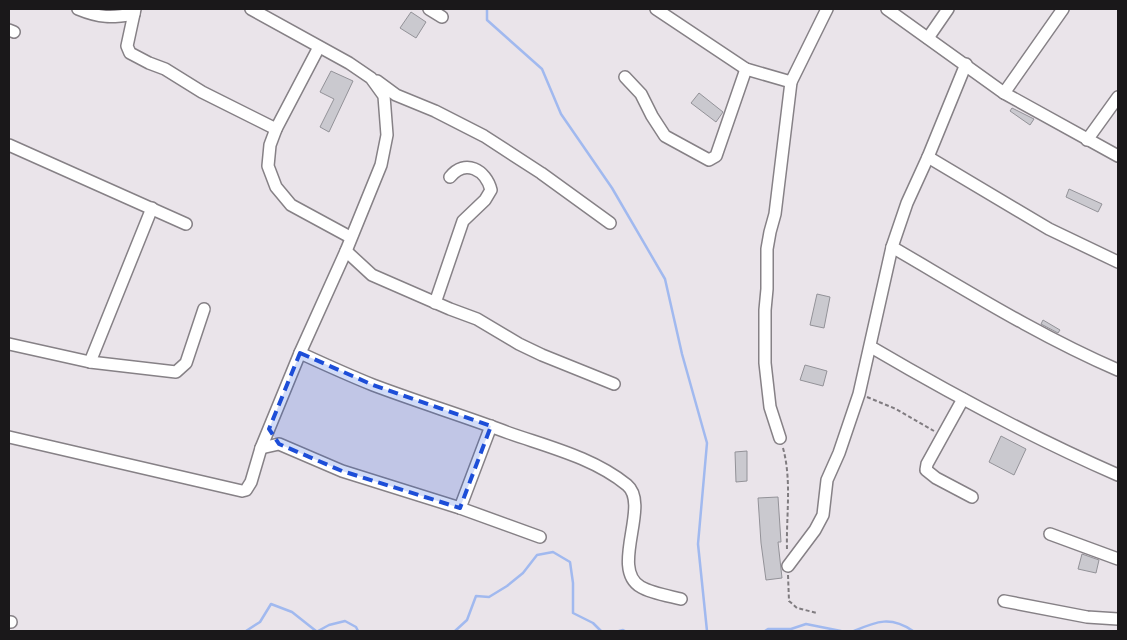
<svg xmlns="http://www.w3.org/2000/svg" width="1127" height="640" font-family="Signika,sans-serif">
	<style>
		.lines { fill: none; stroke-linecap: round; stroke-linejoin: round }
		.stream { stroke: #a1b9ef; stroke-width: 2.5 }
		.building { fill: #cac9cf; stroke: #939298 }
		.minor-casing { stroke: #868186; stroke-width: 14 }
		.path { stroke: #807c80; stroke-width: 2; stroke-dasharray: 4 2.5; stroke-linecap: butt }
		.minor { stroke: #fff; stroke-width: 11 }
		.marked { fill: #1d4ed8; fill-opacity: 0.2; stroke: #1d4ed8; stroke-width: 4; stroke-dasharray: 10 6; stroke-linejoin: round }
	</style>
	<rect width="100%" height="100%" fill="#eae4ea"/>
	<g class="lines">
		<g class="stream">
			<polyline points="487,9 487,20 542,69 561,114 612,188 665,279 682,354 707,443 698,544 707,631"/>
			<polyline points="246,631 260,622 271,604 292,612 316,631"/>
			<polyline points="318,631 329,625 345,621 356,627 358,631"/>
			<polyline points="455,631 467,620 476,596 489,597 507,586 523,573 537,555 553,552 570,562 573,583 573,613 593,623 601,631"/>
			<polyline points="619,631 623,630 625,631"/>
			<polyline points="765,631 768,629 791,629 806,624 841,631"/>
			<path d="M854 631C877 621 891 616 913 631"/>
		</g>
	</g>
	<g class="building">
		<polygon points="411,12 426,22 416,38 400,28"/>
		<polygon points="331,71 353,81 329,132 320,127 334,99 320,92"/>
		<polygon points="699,93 723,112 716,122 691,103"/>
		<polygon points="1012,108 1034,119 1030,125 1010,111"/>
		<polygon points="1069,189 1102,204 1098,212 1066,197"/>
		<polygon points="817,294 830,297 824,328 810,325"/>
		<polygon points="1043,320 1060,330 1058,333 1041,324"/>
		<polygon points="805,365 827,371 823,386 800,380"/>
		<polygon points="1001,436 1026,449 1014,475 989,462"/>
		<polygon points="747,451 747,481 736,482 735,452"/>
		<polygon points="778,497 781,542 778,542 782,578 766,580 761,543 758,498"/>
		<polygon points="1082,554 1099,560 1096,573 1078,569"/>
	</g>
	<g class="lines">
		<defs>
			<g id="minor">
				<path d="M78 9C100 18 111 18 134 14"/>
				<polyline points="135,9 127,46 130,53 149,63 165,69 202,92 276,129"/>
				<polyline points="429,9 442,17"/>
				<polyline points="656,9 746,69 791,82"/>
				<polyline points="887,9 1004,93 1118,156"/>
				<polyline points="9,30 14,32"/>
				<polyline points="928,38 948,9"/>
				<polyline points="319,47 276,129 270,145 268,166 276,187 291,205 350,237"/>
				<polyline points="625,77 641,94 652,116 665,136 709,160 716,156 746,69"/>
				<polyline points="377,81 396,95 435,111 484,136 541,173 610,223"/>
				<polyline points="1004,93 1063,9"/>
				<polyline points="1087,140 1118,97"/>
				<polyline points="9,145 186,224"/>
				<polyline points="928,157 1049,229 1118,262"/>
				<path d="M892 247C966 290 1039 336 1118 370"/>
				<polyline points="346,251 372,275 450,309 477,319 519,344 542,355 614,384"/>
				<path d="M435 303 463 221 485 200 491 190C486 170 465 158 450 177"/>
				<polyline points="9,344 90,362 176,372 186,363 204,309"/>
				<path d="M871 347C951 394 1033 438 1118 475"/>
				<path d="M300 353C324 364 348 375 373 385 418 402 464 416 509 433 549 447 594 458 627 485 651 505 609 569 641 587 651 593 669 596 681 599"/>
				<polyline points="90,362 152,208"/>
				<polyline points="963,399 927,464 926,470 936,478 972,497"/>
				<polyline points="9,437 242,491 246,490 251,482 261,448 300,353 346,251 381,165 387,135 384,96 371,78 349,63 251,9"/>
				<polyline points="780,438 770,407 765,363 765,310 767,289 767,249 770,232 775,214 791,82 827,9"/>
				<polyline points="261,448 279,444 342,471 460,508 540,537"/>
				<polyline points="460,508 491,426"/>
				<polyline points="1050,534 1118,559"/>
				<polyline points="788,566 815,530 823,515 827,480 839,453 859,394 892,247 907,203 928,157 966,64"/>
				<polyline points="1004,601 1087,617 1118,619"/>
				<polyline points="9,622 11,622"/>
			</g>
		</defs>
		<use href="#minor" class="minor-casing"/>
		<g class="path">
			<polyline points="867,397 896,409 934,431"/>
			<path d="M783 448C792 481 786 516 787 550"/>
			<polyline points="788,575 789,601 797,608 817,613"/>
		</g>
		<use href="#minor" class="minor"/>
	</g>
	<path class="marked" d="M300 353 373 385 491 426 460 508 342 471 279 444 269 429Z"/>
	<rect width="1127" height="640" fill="none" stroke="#1a181a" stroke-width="20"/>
</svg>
